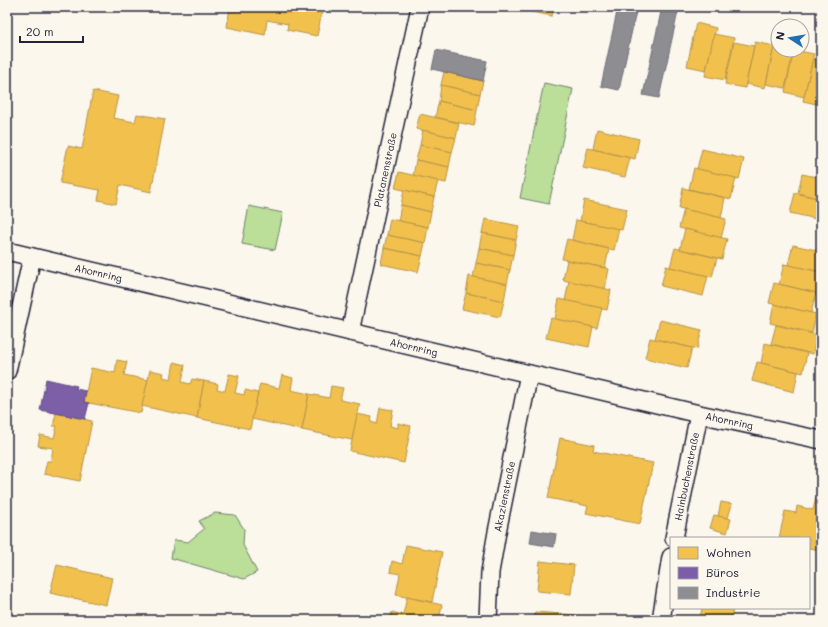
<svg xmlns="http://www.w3.org/2000/svg" width="828" height="627" font-family="Mali,sans-serif">
	<style>
		.green { fill: #bbde99; stroke: #6e806a }
		.homes { fill: #f2c14e; stroke: #b49148 }
		.offices { fill: #7b5ea7; stroke: #604c87 }
		.industry { fill: #8d8d92; stroke: #6d6d78 }
		.lines { fill: none; stroke-linecap: round; stroke-linejoin: round }
		.street-casing { stroke: #22223b; stroke-width: 20 }
		.street { stroke: #fbf7ec; stroke-width: 17 }
		.labels { text-anchor: middle; stroke-width: 4; stroke-linejoin: round; paint-order: stroke }
		.street-label { font-size: 10px; fill: #22223b; stroke: #fbf7ec }
	</style>
	<rect width="100%" height="100%" fill="#fbf7ec"/>
	<filter id="ink" filterUnits="userSpaceOnUse"><feTurbulence type="fractalNoise" baseFrequency=".025" numOctaves="2"/><feDisplacementMap in="SourceGraphic" scale="8" xChannelSelector="R" yChannelSelector="G"/><feConvolveMatrix kernelMatrix="1 2 1 2 8 2 1 2 1" color-interpolation-filters="sRGB"/></filter>
	<g filter="url(#ink)">
		<g class="green">
			<polygon points="544,83 573,89 549,204 520,198"/>
			<polygon points="249,206 283,213 275,250 242,244"/>
			<polygon points="215,513 235,515 244,529 243,545 257,572 244,579 171,558 174,540 188,542 204,529 199,521"/>
		</g>
		<g class="homes">
			<polygon points="230,7 323,7 317,36 287,30 288,24 267,20 265,35 227,27"/>
			<polygon points="523,7 539,7 537,13 522,10"/>
			<polygon points="539,7 554,7 552,16 537,13"/>
			<polygon points="696,23 716,28 706,70 687,66"/>
			<polygon points="714,34 734,38 725,80 705,76"/>
			<polygon points="775,41 778,42 778,50 794,50 785,88 766,84"/>
			<polygon points="734,42 754,46 745,88 725,84"/>
			<polygon points="755,42 774,46 765,88 746,84"/>
			<polygon points="794,50 814,54 804,97 785,92"/>
			<polygon points="813,59 821,61 821,105 803,101"/>
			<polygon points="444,72 483,81 480,94 441,85"/>
			<polygon points="441,85 480,94 477,110 439,101"/>
			<polygon points="93,91 118,96 113,118 135,122 137,114 165,119 151,192 120,185 116,204 98,200 100,190 60,183 68,146 82,149"/>
			<polygon points="439,101 477,110 474,126 435,117"/>
			<polygon points="420,114 459,123 456,138 416,129"/>
			<polygon points="597,129 639,139 635,159 593,149"/>
			<polygon points="423,130 456,138 452,152 420,145"/>
			<polygon points="420,145 452,152 449,167 416,160"/>
			<polygon points="588,148 630,158 625,177 583,168"/>
			<polygon points="702,149 744,159 739,179 697,169"/>
			<polygon points="416,160 449,167 446,183 413,176"/>
			<polygon points="694,168 736,178 731,199 689,189"/>
			<polygon points="399,172 438,181 434,197 395,188"/>
			<polygon points="802,174 821,178 821,199 798,193"/>
			<polygon points="683,188 725,198 721,218 679,208"/>
			<polygon points="404,190 434,197 431,212 401,205"/>
			<polygon points="795,193 821,199 821,220 790,213"/>
			<polygon points="584,200 627,209 622,230 580,221"/>
			<polygon points="401,205 431,212 428,227 398,221"/>
			<polygon points="684,209 726,219 721,238 679,228"/>
			<polygon points="390,219 428,227 425,243 387,235"/>
			<polygon points="485,219 519,226 516,240 482,233"/>
			<polygon points="576,220 619,229 614,250 572,240"/>
			<polygon points="685,229 727,239 722,259 680,249"/>
			<polygon points="482,233 516,240 513,255 479,248"/>
			<polygon points="387,235 425,243 422,256 384,248"/>
			<polygon points="567,239 609,249 605,268 562,259"/>
			<polygon points="793,245 821,251 821,272 788,265"/>
			<polygon points="384,248 422,256 418,272 381,264"/>
			<polygon points="479,248 513,255 510,270 476,263"/>
			<polygon points="675,248 717,258 712,277 670,267"/>
			<polygon points="567,260 609,269 605,289 563,280"/>
			<polygon points="476,263 510,270 507,284 473,277"/>
			<polygon points="784,264 821,272 821,294 779,284"/>
			<polygon points="666,266 708,276 703,296 661,286"/>
			<polygon points="469,276 507,284 504,301 466,293"/>
			<polygon points="569,281 611,290 607,310 565,301"/>
			<polygon points="774,283 816,293 811,313 769,303"/>
			<polygon points="466,293 504,301 500,317 462,309"/>
			<polygon points="559,299 602,308 597,328 555,319"/>
			<polygon points="774,304 816,314 812,333 770,323"/>
			<polygon points="551,318 593,327 589,347 546,338"/>
			<polygon points="660,320 702,330 697,349 655,339"/>
			<polygon points="776,325 817,335 813,354 771,344"/>
			<polygon points="650,338 692,348 687,368 645,358"/>
			<polygon points="765,343 807,353 803,373 761,363"/>
			<polygon points="117,360 127,362 124,375 148,380 141,413 84,402 91,368 115,373"/>
			<polygon points="174,362 185,365 182,382 190,384 192,379 204,381 197,418 142,406 150,370 164,373 163,377 171,379"/>
			<polygon points="757,362 798,372 794,392 752,381"/>
			<polygon points="229,374 239,376 235,393 244,395 245,390 258,393 250,429 197,418 204,381 218,384 217,389 225,391"/>
			<polygon points="282,375 293,378 291,390 309,394 302,430 252,419 260,384 279,388"/>
			<polygon points="331,386 343,388 340,400 360,404 352,440 302,430 309,394 329,398"/>
			<polygon points="380,408 393,410 390,426 398,428 398,423 411,426 404,463 350,451 357,414 372,417 371,422 377,424"/>
			<polygon points="56,413 92,421 80,481 44,474 47,461 51,461 53,448 38,446 40,435 54,438 57,426 53,426"/>
			<polygon points="560,438 594,445 593,451 653,463 640,524 586,513 588,506 548,498"/>
			<polygon points="816,498 821,499 821,550 809,548 809,538 779,538 785,511 796,513 797,506 813,510"/>
			<polygon points="721,502 732,504 728,518 718,516"/>
			<polygon points="714,515 731,519 727,533 710,528"/>
			<polygon points="406,545 442,552 432,602 396,595 400,574 390,572 391,567 392,561 402,564"/>
			<polygon points="540,561 574,565 571,594 537,591"/>
			<polygon points="57,565 112,578 106,605 50,593"/>
			<polygon points="407,597 442,605 439,620 390,620 392,612 403,615"/>
			<polygon points="702,608 733,608 731,620 709,620 700,618"/>
			<polygon points="535,612 576,615 575,620 534,620"/>
		</g>
		<polygon class="offices" points="46,379 77,386 76,389 86,391 84,402 89,403 85,419 40,410"/>
		<g class="industry">
			<polygon points="618,7 637,7 619,90 601,86"/>
			<polygon points="662,7 679,7 659,98 643,95"/>
			<polygon points="436,50 487,61 483,81 432,69"/>
			<polygon points="532,530 556,534 554,547 530,543"/>
		</g>
		<g class="lines">
			<defs>
				<g id="street">
					<path id="s1" d="M7 251 699 414 821 440"/>
					<path id="s2" d="M350 332 420 7"/>
					<polyline points="7,371 32,257"/>
					<path id="s3" d="M674 538 699 414"/>
					<path id="s4" d="M488 620 490 572 497 532 529 374"/>
					<polyline points="661,620 671,557"/>
				</g>
			</defs>
			<use href="#street" class="street-casing"/>
			<use href="#street" class="street"/>
		</g>
	</g>
	<g class="labels">
		<g class="street-label">
			<text dy="4" stroke="none"><textPath href="#s2" startOffset="166">Platanenstraße</textPath></text>
			<text dy="4" stroke="none"><textPath href="#s1" startOffset="94">Ahornring</textPath></text>
			<text dy="4" stroke="none"><textPath href="#s1" startOffset="418">Ahornring</textPath></text>
			<text dy="4" stroke="none"><textPath href="#s1" startOffset="742">Ahornring</textPath></text>
			<text dy="4" stroke="none"><textPath href="#s3" startOffset="63">Hainbuchenstraße</textPath></text>
			<text dy="4" stroke="none"><textPath href="#s4" startOffset="125">Akazienstraße</textPath></text>
		</g>
	</g>
	<rect width="828" height="627" fill="none" stroke="#fbf7ec" stroke-width="24"/>
	<rect x="12" y="12" width="804" height="603" fill="none" stroke="#22223b" stroke-width="1.5" filter="url(#ink)"/>
	<rect x="670" y="537" width="140" height="72" fill="#fbf7ec" stroke="#a4a2a5"/>
	<rect x="678" y="547" width="20" height="12" fill="#f2c14e" stroke="#a4a2a5"/>
	<text x="706" y="557" font-size="12" fill="#22223b">Wohnen</text>
	<rect x="678" y="567" width="20" height="12" fill="#7b5ea7" stroke="#a4a2a5"/>
	<text x="706" y="577" font-size="12" fill="#22223b">Büros</text>
	<rect x="678" y="587" width="20" height="12" fill="#8d8d92" stroke="#a4a2a5"/>
	<text x="706" y="597" font-size="12" fill="#22223b">Industrie</text>
	<g transform="translate(790 38) rotate(282)"><circle r="19" fill="#fbf7ec" stroke="#a4a2a5"/>
	<path d="M0-3L7 15L0 10L-7 15Z" fill="#1f6fb2"/>
	<text y="-6" font-size="11" font-weight="bold" text-anchor="middle" fill="#22223b">N</text>
	</g>
	<path d="M20 36v6h63v-6" fill="none" stroke="#22223b" stroke-width="2"/>
	<text x="26" y="36" font-size="12" fill="#22223b" stroke="#fbf7ec" stroke-width="3" paint-order="stroke">20 m</text>
</svg>
